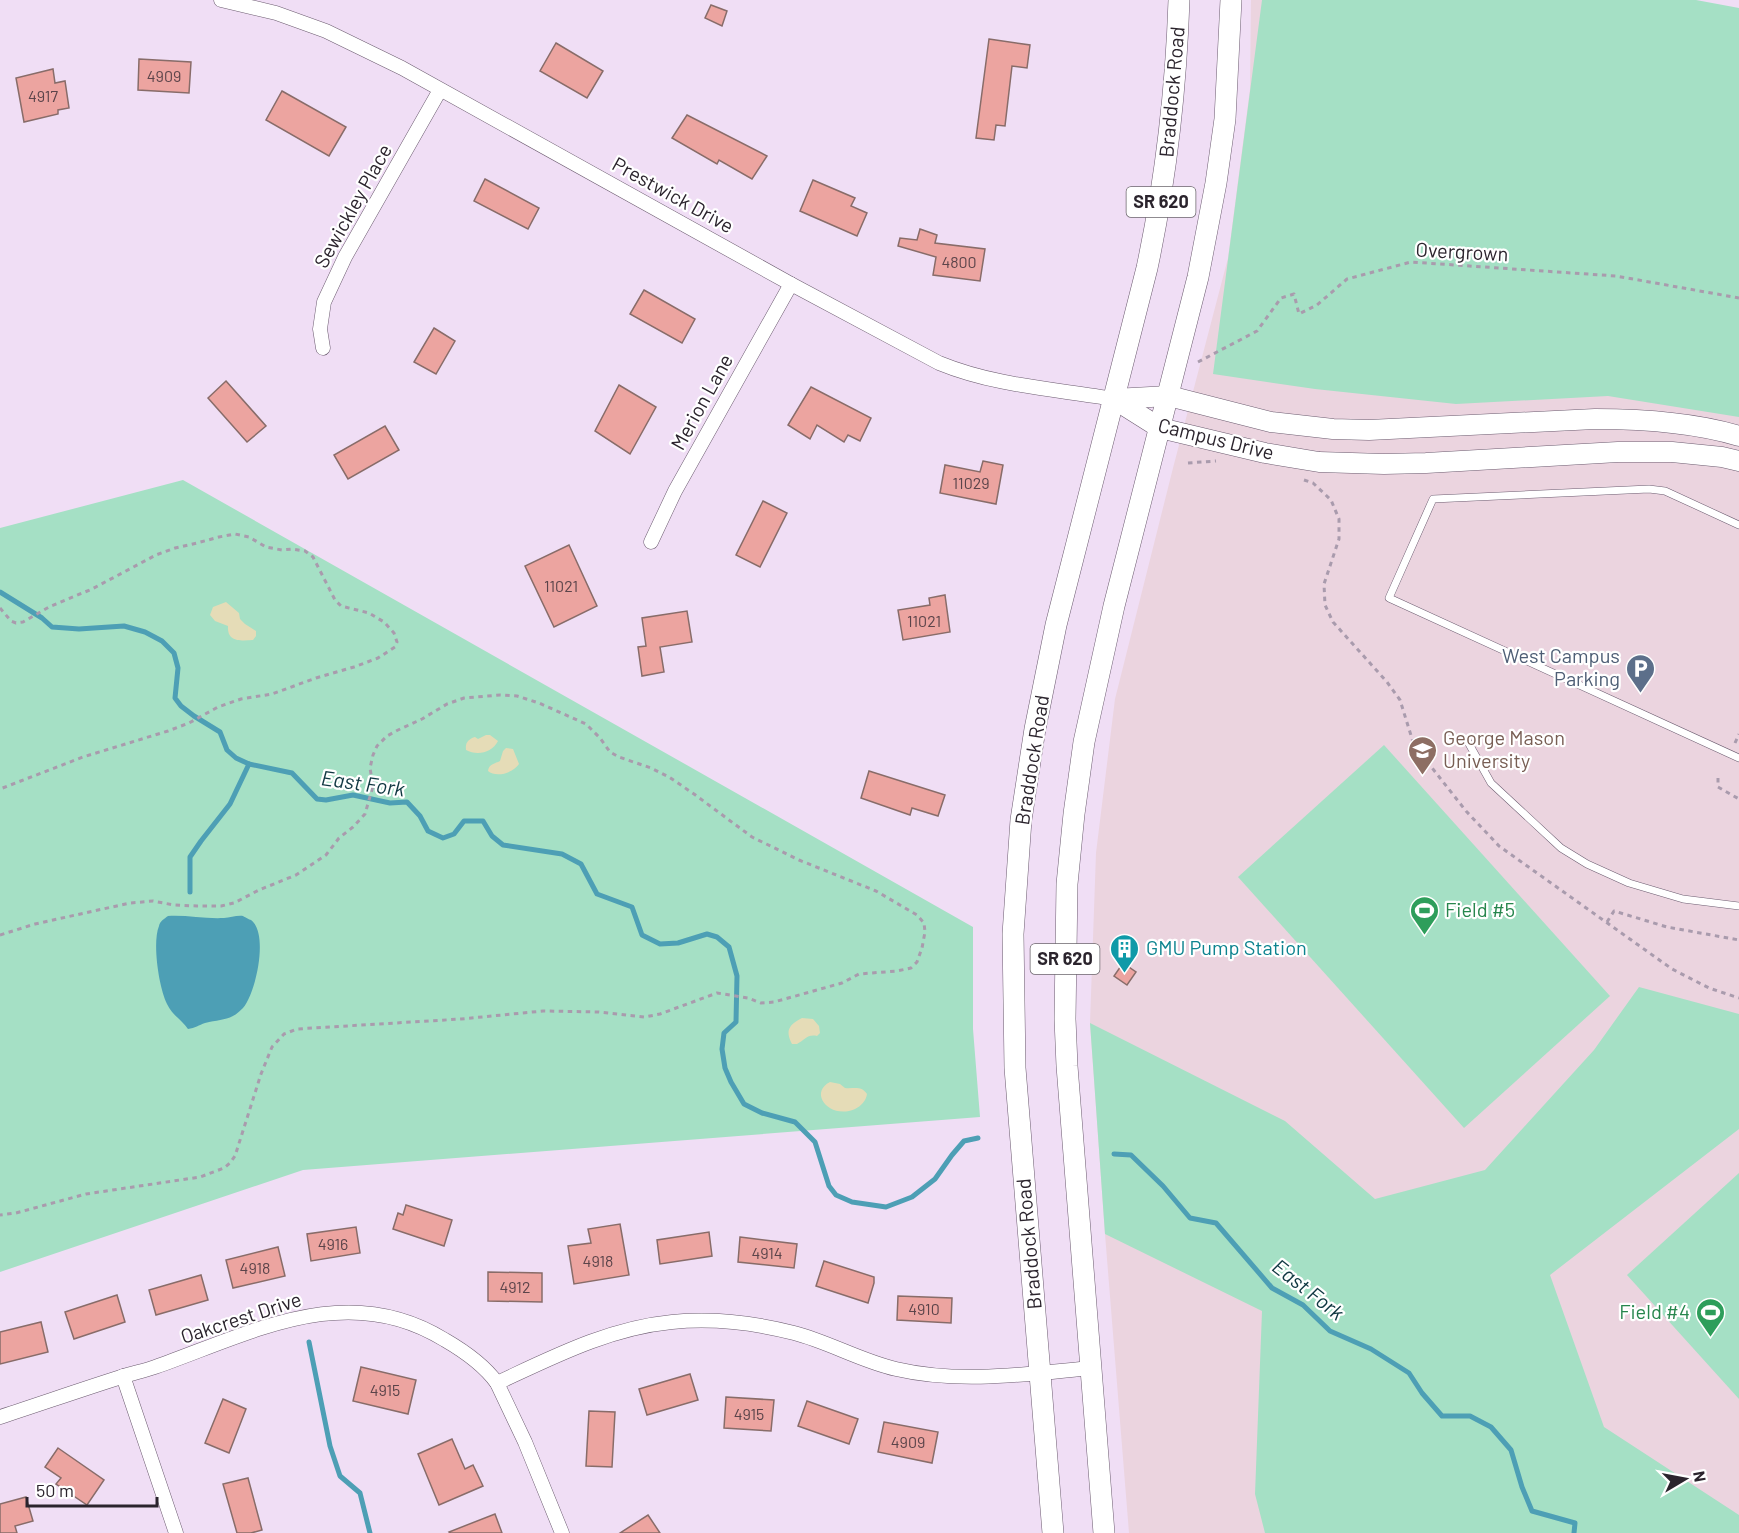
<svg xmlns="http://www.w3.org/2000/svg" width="1739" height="1533" font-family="Barlow,sans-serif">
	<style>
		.education { fill: #ebd4df }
		.green { fill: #a5e0c5 }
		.sand { fill: #e5dcb7 }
		.water { fill: #4d9fb5 }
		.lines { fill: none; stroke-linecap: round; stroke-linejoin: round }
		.stream { stroke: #4d9fb5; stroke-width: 5 }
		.building { fill: #eca4a0; stroke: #886c69; stroke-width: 1.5 }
		.lane-casing { stroke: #6c5c70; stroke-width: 8 }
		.street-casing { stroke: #6c5c70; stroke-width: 15 }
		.secondary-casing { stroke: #6c5c70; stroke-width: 21 }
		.primary-casing { stroke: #6c5c70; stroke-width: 22 }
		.path { stroke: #a99bad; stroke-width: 3; stroke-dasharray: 4.5 4.5; stroke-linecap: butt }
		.lane { stroke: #fff; stroke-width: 7 }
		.street { stroke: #fff; stroke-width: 14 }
		.secondary { stroke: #fff; stroke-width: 20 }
		.primary { stroke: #fff; stroke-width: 21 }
		.labels { text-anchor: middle; stroke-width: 4.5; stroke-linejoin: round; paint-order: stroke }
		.number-label { font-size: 16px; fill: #5b444a }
		.shield { fill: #fff; stroke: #6b666c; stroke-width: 1.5 }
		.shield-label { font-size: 18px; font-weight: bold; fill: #2b242d }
		.street-label { font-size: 20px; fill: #2b242d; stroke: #fff }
		.service-label { font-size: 20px; fill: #4e5e75; stroke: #fff; text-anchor: end }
		.education-label { font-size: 20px; fill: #785e54; stroke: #fff; text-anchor: start }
		.leisure-label { font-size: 20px; fill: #27864d; stroke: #fff; text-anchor: start }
		.culture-label { font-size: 20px; fill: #0d838f; stroke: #fff; text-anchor: start }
		.water-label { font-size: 21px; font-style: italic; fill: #0f3741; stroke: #fff }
	</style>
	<rect width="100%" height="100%" fill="#f0def5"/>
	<polygon class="education" points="1251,0 1665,0 1739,18 1739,1533 1129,1533 1105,1234 1090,1023 1096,853 1115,699 1173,468 1228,258 1250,89"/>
	<g class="green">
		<polygon points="1262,0 1696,0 1739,8 1739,417 1608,396 1456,404 1315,389 1213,374"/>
		<polygon points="183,480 973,927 973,1029 980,1117 303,1170 0,1272 0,528"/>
		<polygon points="1384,745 1610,996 1464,1128 1238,877"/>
		<polygon points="1639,987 1739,1014 1739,1129 1550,1275 1604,1427 1739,1515 1739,1533 1265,1533 1255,1494 1262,1311 1105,1234 1090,1023 1285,1121 1375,1199 1485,1170 1594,1050"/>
		<polygon points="1739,1173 1739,1399 1627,1275"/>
	</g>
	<g class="sand">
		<path d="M226 602 239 613 240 619 245 624 256 631V636L253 640C240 641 227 642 228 626L215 621 210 615 213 607Z"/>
		<path d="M486 735H490L498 741C492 753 477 756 466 750 465 743 468 739 475 737L478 739Z"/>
		<path d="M506 748 513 749 519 764C513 773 496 778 488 771 489 764 494 764 500 761L503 751Z"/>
		<path d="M802 1018 813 1019 819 1026 820 1033 817 1036C807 1034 805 1040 797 1044H792C785 1030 789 1025 802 1018Z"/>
		<path d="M830 1082 840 1084 845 1088C854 1089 861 1085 867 1094 866 1101 861 1106 855 1109 830 1120 808 1093 830 1082Z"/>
	</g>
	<path class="water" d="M168 916C187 915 205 919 224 918 230 918 237 915 243 916 243 916 250 920 251 920 269 933 256 993 243 1008 231 1021 221 1019 205 1023 199 1025 195 1028 188 1029 182 1020 172 1015 167 1004 159 988 152 943 159 926 160 921 164 919 168 916Z"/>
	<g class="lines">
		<g class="stream">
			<polyline points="0,592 42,618 52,627 79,629 124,626 145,632 162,641 174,653 178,668 175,698 181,706 194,716 220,732 227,750 236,758 249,764 292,773 317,799 326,800 353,795 390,803 407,802 420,816 428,831 443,838 454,834 464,821 483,821 492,836 503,845 562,854 581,864 597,894 632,907 642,935 660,944 678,943 707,934 717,937 729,947 737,976 736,1022 724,1033 722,1049 725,1068 731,1082 744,1104 762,1113 795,1122 815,1142 829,1186 836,1195 852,1202 886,1207 912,1197 935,1179 952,1155 964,1141 978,1138"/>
			<polyline points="190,892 190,857 201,841 230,804 249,764"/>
			<polyline points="1114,1154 1131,1155 1163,1186 1190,1218 1216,1223 1272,1288 1303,1305 1330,1331 1371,1349 1409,1373 1422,1393 1442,1416 1470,1416 1491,1427 1511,1450 1522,1487 1532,1511 1575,1523 1574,1533"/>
			<polyline points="309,1342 330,1446 340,1476 360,1493 370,1533"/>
		</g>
	</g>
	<g class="building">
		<polygon points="711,5 727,11 722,26 705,18"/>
		<polygon points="989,39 1030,45 1027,68 1012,66 1005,126 996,125 994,140 976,138"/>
		<polygon points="556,43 603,71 587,98 540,71"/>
		<polygon points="139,59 191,62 189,93 138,90"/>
		<polygon points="53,69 55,83 65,81 69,108 58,110 58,114 24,122 16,78"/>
		<polygon points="282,91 346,127 329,156 266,120"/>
		<polygon points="687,115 767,156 752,179 719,160 717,164 672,138"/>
		<polygon points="485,179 539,208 528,229 474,201"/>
		<polygon points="813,180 855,198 851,206 867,213 857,236 800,211"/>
		<polygon points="920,229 937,235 935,243 985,249 980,281 933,275 936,257 898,246 900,238 917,240"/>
		<polygon points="644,290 695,319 682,343 630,314"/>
		<polygon points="434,328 455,341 436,374 414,362"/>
		<polygon points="226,381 266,426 247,442 208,398"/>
		<polygon points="619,385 656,407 630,454 595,431"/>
		<polygon points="811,387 871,418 860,441 848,435 844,442 817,425 810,439 788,425"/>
		<polygon points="385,426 399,450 348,479 334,455"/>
		<polygon points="983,461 1003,465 996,504 940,493 945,465 980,472"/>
		<polygon points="763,501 787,513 760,567 736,555"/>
		<polygon points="569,545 597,606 554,627 525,566"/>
		<polygon points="945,595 950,632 903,640 898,610 930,605 929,598"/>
		<polygon points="687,611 692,642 660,647 664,672 642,676 638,647 646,646 642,618"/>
		<polygon points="869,771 945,795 938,816 912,808 910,815 861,798"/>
		<polygon points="1123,963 1136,972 1127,985 1114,976"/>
		<polygon points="406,1205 452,1220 444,1246 393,1229 398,1213 403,1215"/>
		<polygon points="620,1224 629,1275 574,1284 568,1246 591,1243 588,1229"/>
		<polygon points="356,1227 360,1253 311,1261 307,1234"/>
		<polygon points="709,1232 712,1256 660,1264 657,1240"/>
		<polygon points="740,1237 797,1244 794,1268 738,1262"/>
		<polygon points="278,1247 285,1276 233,1288 226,1260"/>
		<polygon points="824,1261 874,1277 874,1283 868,1303 816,1286"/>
		<polygon points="488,1272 542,1273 542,1302 488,1301"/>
		<polygon points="201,1275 208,1300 156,1315 149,1290"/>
		<polygon points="117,1295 125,1322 74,1339 65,1312"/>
		<polygon points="898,1296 952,1298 951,1323 897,1320"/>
		<polygon points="41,1322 48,1352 0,1364 0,1332"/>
		<polygon points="361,1367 416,1380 408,1414 353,1401"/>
		<polygon points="690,1374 698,1400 647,1415 639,1389"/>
		<polygon points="726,1397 774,1400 771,1431 724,1428"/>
		<polygon points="223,1399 246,1409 229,1453 205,1443"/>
		<polygon points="807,1401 858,1419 849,1444 798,1426"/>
		<polygon points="589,1411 615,1412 612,1467 586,1466"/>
		<polygon points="884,1422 938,1432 932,1463 878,1452"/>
		<polygon points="452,1439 465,1469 473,1465 483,1486 439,1505 418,1454"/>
		<polygon points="58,1448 104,1480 87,1505 56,1484 61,1478 45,1467"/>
		<polygon points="248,1478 262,1530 251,1533 237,1533 223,1484"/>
		<polygon points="26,1497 33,1521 15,1526 17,1533 0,1533 0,1504"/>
		<polygon points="495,1514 502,1533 450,1533 449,1532"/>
		<polygon points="648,1515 660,1533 620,1533"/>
	</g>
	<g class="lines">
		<defs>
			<g id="lane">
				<polyline points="1739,525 1665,491 1649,489 1433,499 1389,598 1739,758"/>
				<polyline points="1468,742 1491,783 1561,848 1587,864 1629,883 1683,899 1739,906"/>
			</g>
			<g id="street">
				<path d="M221 0 276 13 326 31 402 68 791 284 939 363C995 386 1055 389 1114 399"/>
				<polyline points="323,348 320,329 324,302 345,257 440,90"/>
				<polyline points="651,542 675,491 791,284"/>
				<polyline points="123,1376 176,1533"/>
				<path d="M497 1383C553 1357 609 1328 672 1322 712 1318 755 1323 794 1333 829 1342 861 1361 896 1369 960 1384 1027 1374 1091 1368"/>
				<path d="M0 1417C40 1404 80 1390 121 1377 132 1373 144 1371 155 1367 252 1333 347 1279 445 1340 464 1351 484 1365 497 1383L525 1442 562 1533"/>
			</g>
			<g id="secondary">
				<polyline points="1114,399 1160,428 1265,453 1319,462 1384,464 1426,463 1618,452 1672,452 1722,457 1739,461"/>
				<path d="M1114 399 1169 396 1271 422 1333 429 1369 430 1595 419C1643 419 1693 422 1739 436"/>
			</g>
			<g id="primary">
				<path d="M1053 1533 1015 1068 1013 934 1021 820 1035 729 1056 625 1147 268C1166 179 1176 90 1179 0"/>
				<polyline points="1104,1533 1067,1066 1065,1019 1067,884 1074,814 1084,742 1114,606 1198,277 1216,183 1225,119 1231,0"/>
			</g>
		</defs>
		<use href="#lane" class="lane-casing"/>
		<use href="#street" class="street-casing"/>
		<use href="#secondary" class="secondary-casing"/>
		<use href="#primary" class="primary-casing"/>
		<g class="path">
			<polyline points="1198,362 1257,331 1281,298 1294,294 1299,314 1317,305 1347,279 1411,262 1616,276 1739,298"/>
			<polyline points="1188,463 1216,461"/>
			<polyline points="1304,480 1313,483 1331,500 1339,519 1339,539 1324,584 1325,605 1333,622 1387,682 1400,700 1414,745 1466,811 1499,846 1672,969 1709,988 1739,998"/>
			<polyline points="0,608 11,621 16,623 23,622 49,607 92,589 156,555 175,548 197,543 219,537 235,534 249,537 266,547 282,550 292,549 305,551 313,557 335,600 341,606 369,613 384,622 394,633 397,642 395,647 378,658 354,667 316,678 272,694 241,699 218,707 189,723 168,731 83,757 0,789"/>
			<polyline points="1735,743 1739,734"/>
			<polyline points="1718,778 1718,787 1739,799"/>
			<polyline points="1607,922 1614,911 1667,927 1739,940"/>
			<polyline points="0,935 35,924 130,903 153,901 174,905 197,906 221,906 234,903 259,890 296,875 326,855 339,838 353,827 365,814 373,786 370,768 373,755 377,746 387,736 398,730 422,719 447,704 464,698 500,695 517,696 539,703 586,724 600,738 610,752 619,757 651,768 669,777 694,794 752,837 799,860 876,891 917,915 924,923 925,932 922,948 917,962 911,968 897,971 859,974 842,983 774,1002 761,1003 748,998 717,993 660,1014 645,1017 599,1012 543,1011 461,1019 297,1029 284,1034 272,1047 261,1074 235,1156 230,1163 224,1168 200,1177 86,1194 16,1213 0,1215"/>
		</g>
		<use href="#lane" class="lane"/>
		<use href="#street" class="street"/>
		<use href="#secondary" class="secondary"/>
		<use href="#primary" class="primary"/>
	</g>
	<defs>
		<symbol id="parking-pin" viewBox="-11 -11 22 30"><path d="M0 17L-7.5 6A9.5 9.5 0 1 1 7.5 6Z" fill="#5c6f8a" stroke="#fff"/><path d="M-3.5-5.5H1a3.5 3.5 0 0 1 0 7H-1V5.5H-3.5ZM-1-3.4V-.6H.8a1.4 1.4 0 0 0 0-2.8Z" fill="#fff"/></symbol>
		<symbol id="university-pin" viewBox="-11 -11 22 30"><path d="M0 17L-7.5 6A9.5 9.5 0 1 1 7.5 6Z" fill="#8d6e63" stroke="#fff"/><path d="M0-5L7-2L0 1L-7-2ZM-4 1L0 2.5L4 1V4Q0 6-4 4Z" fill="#fff"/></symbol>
		<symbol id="stadium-pin" viewBox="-11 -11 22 30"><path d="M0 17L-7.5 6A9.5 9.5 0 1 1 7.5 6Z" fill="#2e9e5b" stroke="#fff"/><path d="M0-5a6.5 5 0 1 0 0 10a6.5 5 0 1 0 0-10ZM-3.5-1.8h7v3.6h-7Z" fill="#fff"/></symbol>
		<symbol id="building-pin" viewBox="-11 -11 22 30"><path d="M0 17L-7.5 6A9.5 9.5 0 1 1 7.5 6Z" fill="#0f9aa8" stroke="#fff"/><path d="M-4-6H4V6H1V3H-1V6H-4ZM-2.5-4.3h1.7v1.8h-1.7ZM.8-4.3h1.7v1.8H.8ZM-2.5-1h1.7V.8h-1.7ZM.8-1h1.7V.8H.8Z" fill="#fff"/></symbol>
	</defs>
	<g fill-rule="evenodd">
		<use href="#parking-pin" x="1624" y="652" width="33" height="45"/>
		<use href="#university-pin" x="1406" y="734" width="33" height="45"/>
		<use href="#stadium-pin" x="1408" y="894" width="33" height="45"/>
		<use href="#building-pin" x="1108" y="932" width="33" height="45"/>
		<use href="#stadium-pin" x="1694" y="1296" width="33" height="45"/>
	</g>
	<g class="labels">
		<g class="number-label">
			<text x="164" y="82">4909</text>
			<text x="43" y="102">4917</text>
			<text x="959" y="268">4800</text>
			<text x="971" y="489">11029</text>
			<text x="561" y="592">11021</text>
			<text x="924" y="627">11021</text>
			<text x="333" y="1250">4916</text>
			<text x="767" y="1259">4914</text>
			<text x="598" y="1267">4918</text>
			<text x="255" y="1274">4918</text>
			<text x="515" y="1293">4912</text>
			<text x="924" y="1315">4910</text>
			<text x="385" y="1396">4915</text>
			<text x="749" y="1420">4915</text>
			<text x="908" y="1448">4909</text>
		</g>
		<g class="shield">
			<rect x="1126.5" y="187" width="69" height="30" rx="4.5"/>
			<rect x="1030.5" y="944" width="69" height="30" rx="4.5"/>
		</g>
		<g class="shield-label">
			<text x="1161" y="208">SR 620</text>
			<text x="1065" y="965">SR 620</text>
		</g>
		<g class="street-label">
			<text transform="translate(1172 92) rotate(-85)" y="7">Braddock Road</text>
			<text transform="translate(673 195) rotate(29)" y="7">Prestwick Drive</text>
			<text transform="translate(353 206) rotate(-61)" y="7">Sewickley Place</text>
			<text transform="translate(1462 252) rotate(3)" y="7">Overgrown</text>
			<text transform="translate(702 402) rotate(-61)" y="7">Merion Lane</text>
			<text transform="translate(1216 439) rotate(14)" y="7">Campus Drive</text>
			<text transform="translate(1032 760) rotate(-81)" y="7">Braddock Road</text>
			<text transform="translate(1029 1244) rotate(-95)" y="7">Braddock Road</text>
			<text transform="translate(241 1318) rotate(-18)" y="7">Oakcrest Drive</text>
		</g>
		<g class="service-label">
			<text x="1620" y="663">West Campus<tspan x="1620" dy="23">Parking</tspan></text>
		</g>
		<g class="education-label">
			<text x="1443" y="745">George Mason<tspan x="1443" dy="23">University</tspan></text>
		</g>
		<g class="leisure-label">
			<text x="1445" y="917">Field #5</text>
			<text x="1690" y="1319" text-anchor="end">Field #4</text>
		</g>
		<g class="culture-label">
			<text x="1146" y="955">GMU Pump Station</text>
		</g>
		<g class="water-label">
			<text transform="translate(363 784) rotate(8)" y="7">East Fork</text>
			<text transform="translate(1308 1290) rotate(38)" y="7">East Fork</text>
		</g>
	</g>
	<g transform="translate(1685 1479) rotate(80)" stroke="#ffffff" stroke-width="4.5" paint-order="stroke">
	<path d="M0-4.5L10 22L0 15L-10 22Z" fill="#2b242d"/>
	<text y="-9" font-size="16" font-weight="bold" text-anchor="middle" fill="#2b242d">N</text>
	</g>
	<path d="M27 1497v9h130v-9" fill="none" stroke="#2b242d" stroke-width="3"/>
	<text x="36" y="1497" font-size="18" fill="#2b242d" stroke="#ffffff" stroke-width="4.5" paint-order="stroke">50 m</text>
</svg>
